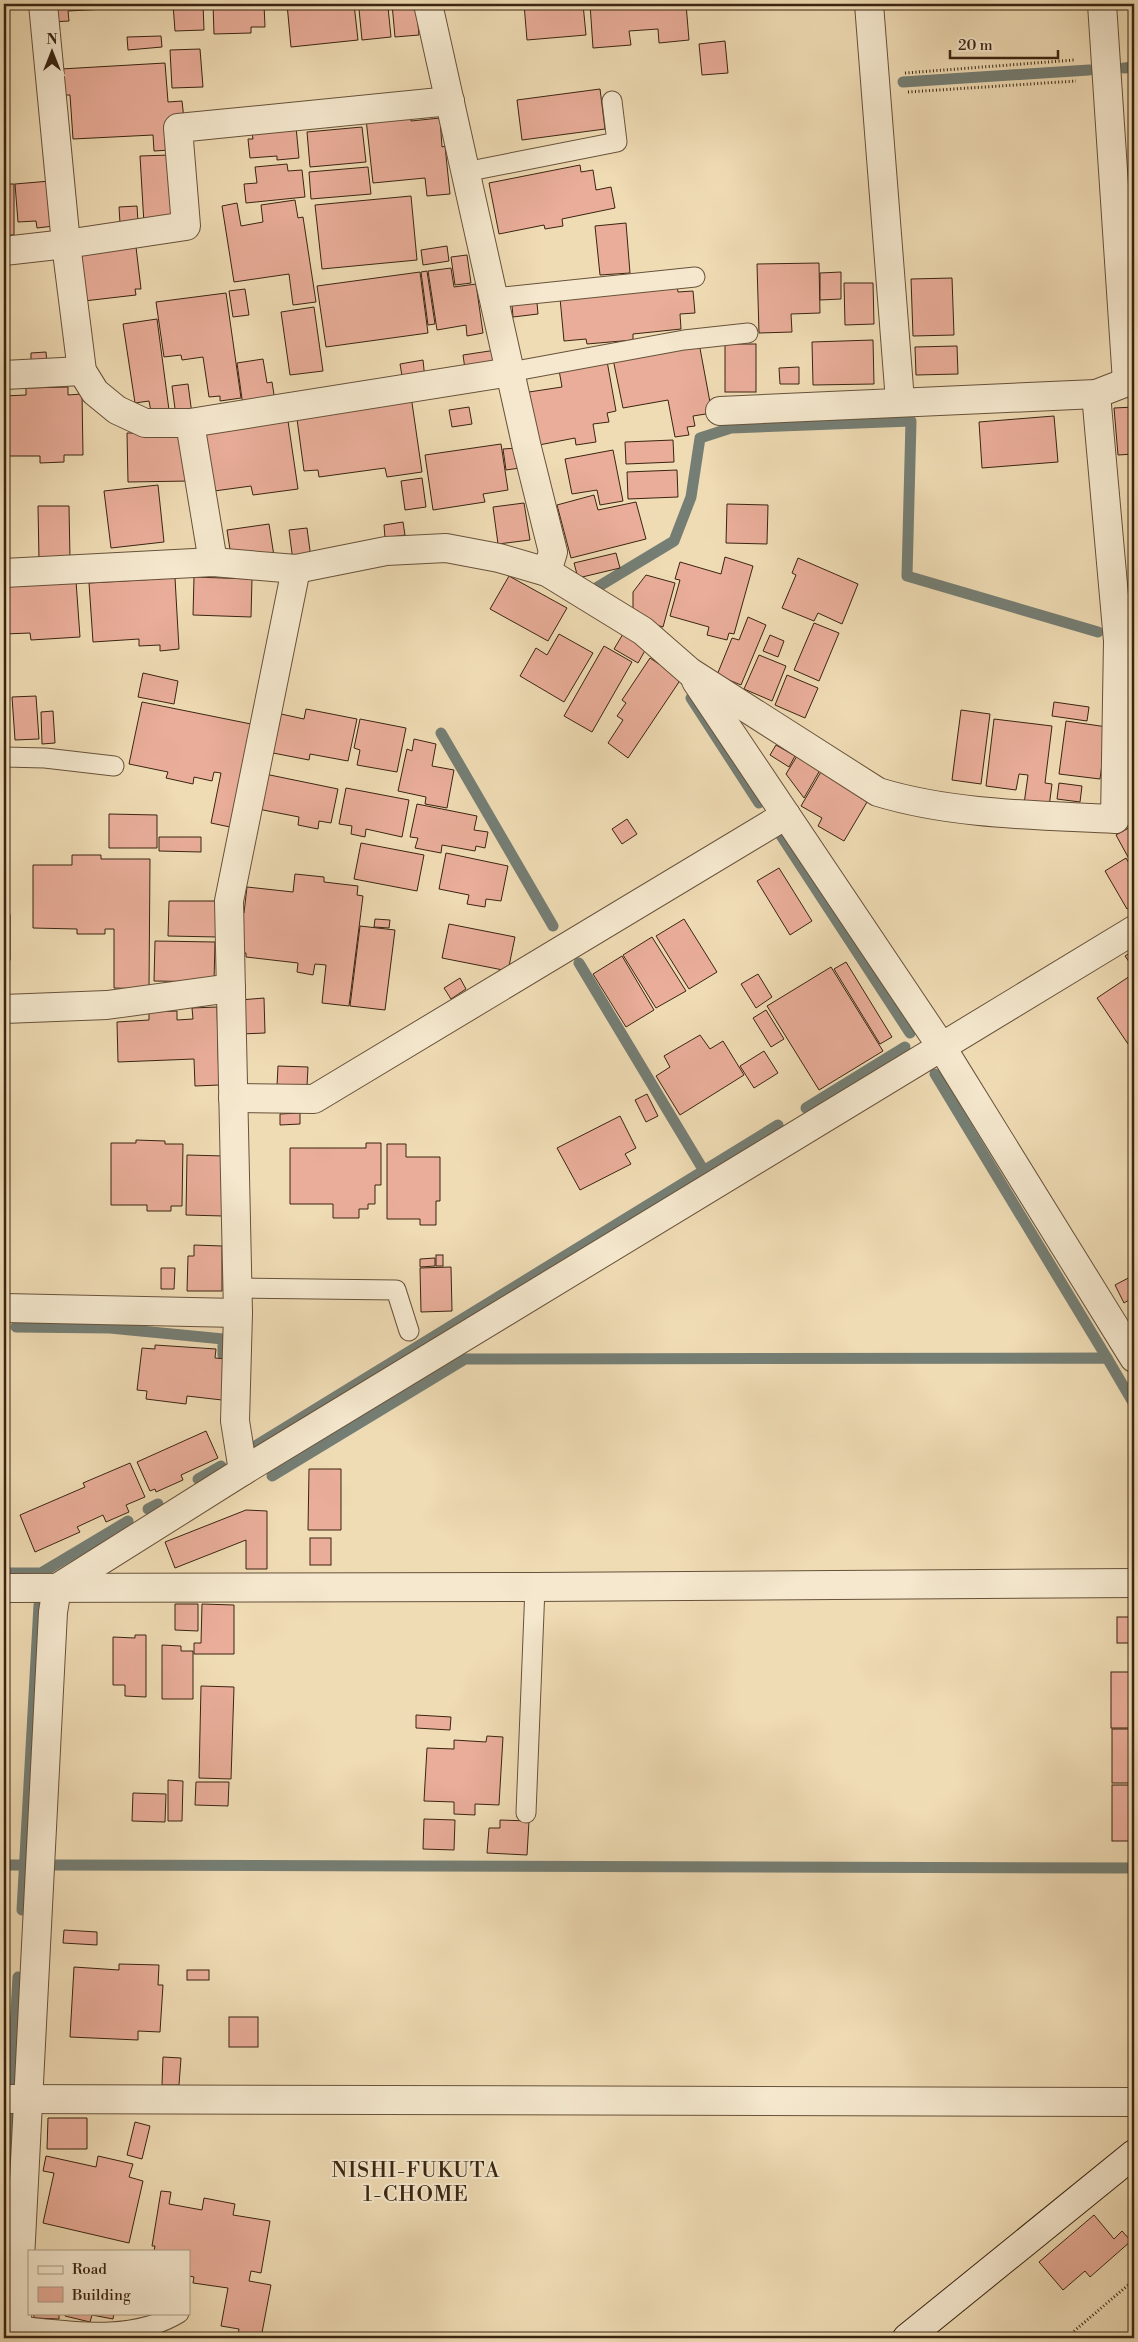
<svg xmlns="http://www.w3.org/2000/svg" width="1138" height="2342" font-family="'Libre Bodoni',serif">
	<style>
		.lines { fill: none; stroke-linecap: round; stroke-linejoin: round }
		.stream { stroke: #757e74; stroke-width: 11 }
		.building { fill: #e9ad99; stroke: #3a2511 }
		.service-casing { stroke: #67523a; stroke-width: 21 }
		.minor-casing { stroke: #67523a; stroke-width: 30 }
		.secondary-casing { stroke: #3a2511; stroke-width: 30 }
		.path { stroke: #3a2511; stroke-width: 3; stroke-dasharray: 1 2.5; stroke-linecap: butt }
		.service { stroke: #f5e8ce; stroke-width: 19 }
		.minor { stroke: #f5e8ce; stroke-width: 28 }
		.secondary { stroke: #f5e8ce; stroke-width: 28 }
		.labels { text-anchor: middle; stroke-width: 4; stroke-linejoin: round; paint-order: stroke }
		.neighbourhood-label { font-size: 21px; letter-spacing: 1px; fill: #3a2511; stroke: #f5e8ce }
	</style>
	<rect width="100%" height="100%" fill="#efdbb4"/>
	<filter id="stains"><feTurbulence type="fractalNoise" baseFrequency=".004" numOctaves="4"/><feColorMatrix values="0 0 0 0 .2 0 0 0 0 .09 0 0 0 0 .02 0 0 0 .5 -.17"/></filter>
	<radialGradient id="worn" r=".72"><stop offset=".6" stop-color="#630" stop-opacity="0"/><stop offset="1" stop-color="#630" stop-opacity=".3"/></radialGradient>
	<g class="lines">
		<g class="stream">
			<polyline points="1124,68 1134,67"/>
			<polyline points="903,82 1089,70"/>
			<polyline points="596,588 674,541 691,497 700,438 731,428 911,421 907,576 1098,632"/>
			<polyline points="1133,651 1134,651"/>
			<polyline points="691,698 759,803"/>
			<polyline points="441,733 553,926"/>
			<polyline points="780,834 910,1033"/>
			<polyline points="579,963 704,1171"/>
			<polyline points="935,1074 1107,1358"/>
			<polyline points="806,1108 905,1047"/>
			<polyline points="16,1327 110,1328 223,1339 223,1355"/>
			<polyline points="257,1445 778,1125"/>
			<polyline points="272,1476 465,1359 1107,1358 1134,1404"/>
			<polyline points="198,1479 221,1466"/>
			<polyline points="148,1509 158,1504"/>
			<polyline points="4,1573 41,1573 128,1521"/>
			<polyline points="4,1865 25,1865"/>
			<polyline points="56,1865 1134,1868"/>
			<polyline points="22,1910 39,1605"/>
			<polyline points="12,2081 18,1977"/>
			<polyline points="4,2294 11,2115"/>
		</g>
	</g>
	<g class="building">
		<polygon points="50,4 124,4 124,8 68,11 69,21 51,22"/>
		<polygon points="173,4 203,4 204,30 175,31"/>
		<polygon points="213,4 264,4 265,27 251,27 251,33 214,34"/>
		<polygon points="287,4 354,4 358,40 291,47"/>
		<polygon points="392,4 416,4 419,35 395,37"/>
		<polygon points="524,4 583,4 586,35 527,40"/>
		<polygon points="590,4 686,4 689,40 659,43 658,29 629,31 631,45 593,48"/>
		<polygon points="388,7 391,37 362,40 359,9"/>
		<polygon points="161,36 162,47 128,50 127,37"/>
		<polygon points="725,41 728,73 702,75 699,44"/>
		<polygon points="200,49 203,87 172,88 170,50"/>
		<polygon points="165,63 168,102 182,101 184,119 171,150 154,151 153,135 73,139 70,95 62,95 61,69"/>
		<polygon points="600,89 605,129 522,140 517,100"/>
		<polygon points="410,114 411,121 440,118 442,147 445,146 450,194 427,196 425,178 373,183 366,119"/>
		<polygon points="296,127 299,158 277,160 277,156 250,158 248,139 253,139 252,132"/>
		<polygon points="362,127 366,162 310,167 307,132"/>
		<polygon points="170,155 175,222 144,224 140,156"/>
		<polygon points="287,164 288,171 302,170 305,197 246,203 244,184 257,183 255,167"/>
		<polygon points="580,165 581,172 593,170 596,190 611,187 615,208 562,219 563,226 545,229 544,225 499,234 489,183"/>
		<polygon points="368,167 371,194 311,199 309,172"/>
		<polygon points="50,181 54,226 37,228 36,221 18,222 15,184"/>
		<rect x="4" y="184" width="10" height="51"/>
		<polygon points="411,196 417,260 322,269 315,205"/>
		<polygon points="295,200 298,218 303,217 316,302 293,305 289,274 234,282 222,206 237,203 241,226 263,222 261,205"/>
		<polygon points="137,206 138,222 120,223 119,207"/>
		<polygon points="626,223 630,273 600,275 595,226"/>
		<polygon points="447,246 449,261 423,265 421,250"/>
		<polygon points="136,247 141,289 135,289 136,295 84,301 79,254"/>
		<polygon points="467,255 471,283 455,285 451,257"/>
		<polygon points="819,263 820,313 791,314 792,332 759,333 757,264"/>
		<polygon points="451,268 454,287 476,284 483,333 467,336 466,325 437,330 428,271"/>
		<polygon points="427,271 435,324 428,325 421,272"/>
		<polygon points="420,272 428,333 326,347 317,286"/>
		<polygon points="841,272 841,299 820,300 820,273"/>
		<polygon points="952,278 954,335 913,336 911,279"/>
		<polygon points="844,283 873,283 874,324 845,325"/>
		<polygon points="677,286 678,292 693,291 695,313 680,314 681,329 633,334 633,340 587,344 586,339 564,341 560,298"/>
		<polygon points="245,289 249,315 233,317 229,291"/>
		<polygon points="226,293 241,398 220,401 220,396 209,397 203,357 182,360 181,355 164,357 156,302"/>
		<polygon points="537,303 538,314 513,317 512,305"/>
		<polygon points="314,307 323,371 290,375 281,312"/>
		<polygon points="157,319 169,410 151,412 149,401 135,403 123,324"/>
		<polygon points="873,340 874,384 813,385 812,342"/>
		<polygon points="699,343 712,413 693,416 695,426 687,427 689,435 675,437 668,400 623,408 613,359"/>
		<rect x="725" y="344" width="31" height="48"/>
		<polygon points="957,346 958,374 916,375 915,347"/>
		<polygon points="496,350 498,365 465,369 463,355"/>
		<polygon points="46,352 47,364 31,365 31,353"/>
		<polygon points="263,359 267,383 272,382 275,401 243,406 237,363"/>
		<polygon points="423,360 425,379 403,382 400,364"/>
		<polygon points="607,361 616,411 607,413 609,422 593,424 596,442 576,445 575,438 539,445 529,392 562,387 559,370"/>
		<polygon points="799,367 799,384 780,384 779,368"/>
		<polygon points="188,384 192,414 176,416 172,386"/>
		<polygon points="68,387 68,395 82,394 83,455 64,455 64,462 40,463 40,456 4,456 4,396 26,395 26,388"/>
		<polygon points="411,396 422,472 387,477 385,468 319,477 318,470 304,471 297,419 350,411 350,404"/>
		<polygon points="469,407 472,424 452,427 449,410"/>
		<polygon points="1134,407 1134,454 1118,455 1114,408"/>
		<polygon points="1054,416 1058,462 982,468 979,422"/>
		<polygon points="288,421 298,489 253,495 251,486 207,492 198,433"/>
		<polygon points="127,433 182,433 190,481 128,482"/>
		<polygon points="673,440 674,462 626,464 625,442"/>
		<polygon points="501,444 508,490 483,494 485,502 433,510 425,455"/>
		<polygon points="517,448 520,468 506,470 503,449"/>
		<polygon points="613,450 623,501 600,505 597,490 572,494 565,459"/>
		<polygon points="677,470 678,497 628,499 627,472"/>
		<polygon points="422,478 426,507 405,510 401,481"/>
		<polygon points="158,485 164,542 111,548 104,491"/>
		<polygon points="594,495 598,510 636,502 646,539 571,558 557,505"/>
		<polygon points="524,503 530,540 498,544 493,507"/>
		<polygon points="727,504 768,505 767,544 726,543"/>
		<polygon points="38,506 69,506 70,559 39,560"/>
		<polygon points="403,522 405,535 385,538 384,525"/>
		<polygon points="269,524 274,556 231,556 227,530"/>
		<polygon points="307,528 311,558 293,561 289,530"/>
		<polygon points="616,553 620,568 578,578 574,563"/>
		<polygon points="725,557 753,566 734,634 729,633 727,640 707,635 709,627 670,616 680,580 675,579 680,562 721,574"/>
		<polygon points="798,558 858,584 842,624 818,613 814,621 782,608 796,575 792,573"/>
		<polygon points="646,575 675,583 663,627 633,618 633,592"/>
		<polygon points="509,576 567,608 548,641 490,609"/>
		<polygon points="194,577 252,579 251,617 193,615"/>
		<polygon points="175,578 179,649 160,651 160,645 139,646 139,639 93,642 89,583"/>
		<polygon points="76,581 80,637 31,640 30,633 4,634 4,586"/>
		<polygon points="748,617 766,625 741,685 717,675 732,638 739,640"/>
		<polygon points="814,623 839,633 819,681 794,670"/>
		<polygon points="559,634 593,653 564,702 520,676 536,648 547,655"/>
		<polygon points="623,634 647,647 638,663 614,649"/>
		<polygon points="770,635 784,641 778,657 763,651"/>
		<polygon points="604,646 632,662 592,732 564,716"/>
		<polygon points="759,655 786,666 772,701 744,689"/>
		<polygon points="650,658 681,679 628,758 608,743 623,720 617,716 626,703 622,700"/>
		<polygon points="143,673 178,681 174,704 138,697"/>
		<polygon points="787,675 818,688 805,718 775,705"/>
		<polygon points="36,696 39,739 15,740 12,697"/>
		<polygon points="142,702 251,724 230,827 211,823 221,773 214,772 212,781 194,777 193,784 166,778 168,772 129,764"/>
		<polygon points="1054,702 1089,707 1087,721 1052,716"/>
		<polygon points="306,709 357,719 348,761 310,754 309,760 273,753 281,714 304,719"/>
		<polygon points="961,710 990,714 981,784 952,780"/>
		<polygon points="53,711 55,743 42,744 41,712"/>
		<polygon points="360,719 406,728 397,772 357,765 360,750 354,748"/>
		<polygon points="994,719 1052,726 1045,783 1052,784 1049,807 1024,804 1028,775 1019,774 1016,790 986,786"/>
		<polygon points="1066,721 1107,727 1100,779 1059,774"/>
		<polygon points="414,739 436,744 432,766 454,770 447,808 425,804 426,797 398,791 407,749 412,751"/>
		<polygon points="776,745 795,756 789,767 770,755"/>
		<polygon points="797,756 820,770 804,798 786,774"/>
		<polygon points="822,770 870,797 844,841 818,826 822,818 801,806"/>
		<polygon points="265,774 338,789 331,823 319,821 318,829 298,825 299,817 258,809"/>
		<polygon points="1059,783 1082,786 1080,802 1057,799"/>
		<polygon points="346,788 409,800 402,837 366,829 365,837 351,834 352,826 339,824"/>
		<polygon points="417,804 477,816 474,830 488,832 485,848 476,846 475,851 442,845 441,853 415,848 418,838 410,837"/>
		<polygon points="109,814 157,815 157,848 109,848"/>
		<polygon points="627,819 637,834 622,844 612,829"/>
		<polygon points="1134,825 1134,868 1116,835"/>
		<polygon points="159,837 201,837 201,852 159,851"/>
		<polygon points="361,843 424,855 417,891 354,879"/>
		<rect x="4" y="853" width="3" height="59"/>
		<polygon points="446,853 508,866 501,901 486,899 485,907 467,904 469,895 439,889"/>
		<polygon points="72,855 101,855 101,859 150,859 149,989 114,988 114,929 105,929 105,934 77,934 77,929 33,928 33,865 72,865"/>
		<polygon points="1126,858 1134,872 1134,905 1127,909 1105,871"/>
		<polygon points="779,868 812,921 790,935 757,881"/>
		<polygon points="295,874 324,877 324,882 358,886 357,895 363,896 349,1006 322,1003 326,965 315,964 313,975 297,972 298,963 246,957 246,953 234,951 238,912 244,913 247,887 293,892"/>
		<polygon points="169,901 220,901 219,937 168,936"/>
		<rect x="4" y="915" width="6" height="45"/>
		<polygon points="375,919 390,920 389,928 374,927"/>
		<polygon points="684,919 717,972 689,989 656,936"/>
		<polygon points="449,924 515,937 508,971 442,958"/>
		<polygon points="360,926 395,930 385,1010 350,1006"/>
		<polygon points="652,937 686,991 656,1008 623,955"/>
		<polygon points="155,941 215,942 214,982 154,981"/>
		<polygon points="1134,950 1134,969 1125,956"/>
		<polygon points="622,956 654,1010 626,1027 593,974"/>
		<polygon points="846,962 892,1037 880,1044 834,969"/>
		<polygon points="4,965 9,965 8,999 4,999"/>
		<polygon points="831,967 883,1051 819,1090 767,1006"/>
		<polygon points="758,974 772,997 756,1008 741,984"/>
		<polygon points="1130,976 1134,982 1134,1040 1128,1044 1097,998"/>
		<polygon points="460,978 466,989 451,999 444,988"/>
		<polygon points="264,998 265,1033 241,1034 240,1000"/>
		<polygon points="217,1007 219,1085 195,1086 194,1059 118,1062 117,1022 149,1020 149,1012 177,1011 177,1020 193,1019 192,1008"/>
		<polygon points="766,1010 784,1039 771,1047 753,1018"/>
		<polygon points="700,1035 710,1049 723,1041 744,1075 680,1115 656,1076 670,1067 664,1056"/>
		<polygon points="764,1051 778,1073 754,1088 740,1066"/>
		<polygon points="278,1066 308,1067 307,1086 277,1086"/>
		<polygon points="647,1094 658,1116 646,1122 635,1100"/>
		<polygon points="300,1113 300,1124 280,1125 280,1114"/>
		<polygon points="620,1116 636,1148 625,1154 631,1164 580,1190 557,1148"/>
		<polygon points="136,1140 165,1141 165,1144 183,1144 182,1206 171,1206 171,1211 147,1211 147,1205 111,1205 111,1143 136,1143"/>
		<polygon points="366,1143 381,1143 381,1185 375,1185 375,1204 368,1204 368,1209 359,1209 359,1218 333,1218 333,1204 290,1204 290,1148 366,1148"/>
		<polygon points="387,1144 406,1144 406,1157 440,1157 440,1201 436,1201 436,1225 420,1225 420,1219 387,1219"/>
		<polygon points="187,1155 224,1156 223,1216 186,1215"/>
		<polygon points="194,1245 222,1246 222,1291 187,1291 188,1256 194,1256"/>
		<rect x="436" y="1255" width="7" height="11"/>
		<polygon points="435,1258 435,1266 420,1267 420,1259"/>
		<polygon points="451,1267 452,1311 421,1312 420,1268"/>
		<polygon points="161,1268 175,1268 174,1289 161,1289"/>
		<polygon points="1134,1275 1134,1297 1124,1303 1115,1285"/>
		<polygon points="155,1345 216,1349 215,1358 227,1359 222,1400 187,1396 186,1404 146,1399 147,1391 137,1390 142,1348 155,1349"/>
		<polygon points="206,1431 218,1458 181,1475 183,1480 156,1492 155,1489 150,1491 137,1462"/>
		<polygon points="130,1463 145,1497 126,1505 129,1512 106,1522 103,1515 77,1527 80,1532 35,1552 20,1515 85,1487 83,1483"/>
		<polygon points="309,1469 341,1469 341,1530 308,1530"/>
		<polygon points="246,1510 267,1511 267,1569 246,1569 246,1540 175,1568 165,1542"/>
		<rect x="310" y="1538" width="21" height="27"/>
		<polygon points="175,1604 198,1604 198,1631 175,1630"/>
		<polygon points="202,1604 234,1605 234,1654 194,1654 194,1643 201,1643"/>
		<rect x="1117" y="1617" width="17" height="26"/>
		<polygon points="135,1635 146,1635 146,1697 125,1696 125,1685 113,1685 113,1637 135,1638"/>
		<polygon points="162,1645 181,1646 181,1651 193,1651 193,1699 162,1699"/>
		<rect x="1111" y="1672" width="23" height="56"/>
		<polygon points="201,1686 234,1687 231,1779 199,1778"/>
		<polygon points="416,1715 451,1717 450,1730 416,1728"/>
		<rect x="1112" y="1729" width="22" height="54"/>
		<polygon points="487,1736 503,1737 499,1805 475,1804 475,1815 454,1814 454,1802 424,1801 427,1748 454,1749 454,1740 486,1742"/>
		<polygon points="168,1780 183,1781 182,1821 168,1821"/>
		<polygon points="196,1782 229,1782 228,1806 195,1805"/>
		<rect x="1112" y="1785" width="22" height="56"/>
		<polygon points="133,1793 166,1794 165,1822 132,1821"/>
		<polygon points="424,1819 455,1820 454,1850 423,1849"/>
		<polygon points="500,1820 529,1821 527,1855 487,1853 489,1828 500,1828"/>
		<polygon points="4,1878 9,1878 8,1929 4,1929"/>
		<polygon points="64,1930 97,1932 97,1945 63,1943"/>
		<polygon points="4,1958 8,1958 7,2015 4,2015"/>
		<polygon points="119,1964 159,1965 158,1985 163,1985 160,2032 138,2031 138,2040 70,2037 74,1967 119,1970"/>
		<rect x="187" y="1970" width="22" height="10"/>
		<rect x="229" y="2017" width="29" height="30"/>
		<polygon points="163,2057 181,2058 179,2085 162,2085"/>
		<polygon points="48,2118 87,2118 87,2149 47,2149"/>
		<polygon points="135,2122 150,2126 142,2159 127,2155"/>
		<polygon points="46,2156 96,2167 98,2156 133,2164 129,2177 143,2181 129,2243 43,2223 54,2173 43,2171"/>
		<polygon points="161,2191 171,2192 169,2204 202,2210 204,2198 235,2204 233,2215 270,2221 261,2273 251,2271 249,2281 271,2285 261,2338 238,2335 239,2329 221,2326 228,2288 193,2283 194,2277 189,2276 189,2251 154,2251 155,2246 152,2246"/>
		<polygon points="1094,2215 1114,2239 1122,2231 1131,2241 1090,2277 1085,2271 1063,2290 1039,2262"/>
		<polygon points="34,2313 59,2313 59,2319 34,2318"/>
		<polygon points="66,2313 114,2313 113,2319 92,2315 90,2322 65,2316"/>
	</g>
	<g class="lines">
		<defs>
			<g id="service">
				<polyline points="465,172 617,142 612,101"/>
				<polyline points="494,298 695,277"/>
				<polyline points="510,372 684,340 748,333"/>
				<polyline points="4,757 45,758 114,766"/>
				<polyline points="237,1288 396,1290 409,1331"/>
				<polyline points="526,1813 535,1587"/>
				<path d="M17 2326C70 2331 132 2342 179 2313"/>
			</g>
			<g id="minor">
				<polyline points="43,4 66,244 82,371 95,392 117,410 145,423 190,423 510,372"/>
				<polyline points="428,4 527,448 553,552 547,572"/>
				<polyline points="869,4 900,401"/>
				<polyline points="1102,4 1127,382"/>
				<polyline points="4,251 66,244 186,226 178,128 450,101"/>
				<polyline points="4,375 82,371"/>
				<polyline points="720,411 1096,394 1127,382 1134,381"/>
				<polyline points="190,423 213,562"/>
				<path d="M4 573 213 562 296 569 386 551 446 548 499 558 547 572 643 631 690 672 878 792C954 815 1036 815 1115 819L1118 641 1096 394"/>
				<polyline points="696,681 941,1046 1134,1358"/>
				<polyline points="4,1009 107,1005 231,988"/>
				<polyline points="233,1098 314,1099 786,815"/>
				<polyline points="4,1308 238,1313"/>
				<polyline points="243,1471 235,1421 238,1313 229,901 296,569"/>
				<polyline points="4,1588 535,1587 1134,1583"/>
				<polyline points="4,2099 1134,2102"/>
				<polyline points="16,2338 53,1612 57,1588 243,1471 1134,930"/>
			</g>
			<polyline id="secondary" points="907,2338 1134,2154"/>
		</defs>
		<use href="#service" class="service-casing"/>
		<use href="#minor" class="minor-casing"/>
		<use href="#secondary" class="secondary-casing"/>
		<g class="path">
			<polyline points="905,73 1074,60"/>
			<polyline points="908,92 1076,81"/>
			<polyline points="1066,2338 1134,2280"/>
		</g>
		<use href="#service" class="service"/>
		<use href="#minor" class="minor"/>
		<use href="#secondary" class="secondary"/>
	</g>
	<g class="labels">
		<g class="neighbourhood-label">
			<text x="416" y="2177">NISHI-FUKUTA<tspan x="416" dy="24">1-CHOME</tspan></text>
		</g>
	</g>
	<rect width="1138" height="2342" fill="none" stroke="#efdbb4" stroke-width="20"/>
	<rect x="5" y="5" width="1128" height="2332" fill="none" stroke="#3a2511" stroke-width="2.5"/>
	<rect x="10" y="10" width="1118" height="2322" fill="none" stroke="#3a2511"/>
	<rect x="28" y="2250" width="162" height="65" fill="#f5e8ce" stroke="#aa9a82"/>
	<rect x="38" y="2266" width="25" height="8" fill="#f5e8ce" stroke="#aa9a82"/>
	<text x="72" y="2274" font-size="15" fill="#3a2511">Road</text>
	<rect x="38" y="2287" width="25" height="15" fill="#e9ad99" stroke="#aa9a82"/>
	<text x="72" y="2300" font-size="15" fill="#3a2511">Building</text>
	<g transform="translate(52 52)" stroke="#f5e8ce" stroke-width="4" paint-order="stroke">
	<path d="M0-4L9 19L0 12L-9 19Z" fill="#3a2511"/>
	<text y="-8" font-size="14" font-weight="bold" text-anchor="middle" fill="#3a2511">N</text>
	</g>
	<path d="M950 50v8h108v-8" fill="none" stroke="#3a2511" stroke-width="2.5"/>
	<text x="958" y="50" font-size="15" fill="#3a2511" stroke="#f5e8ce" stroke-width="4" paint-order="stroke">20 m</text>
	<rect width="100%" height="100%" filter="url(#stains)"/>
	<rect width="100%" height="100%" fill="url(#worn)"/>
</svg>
